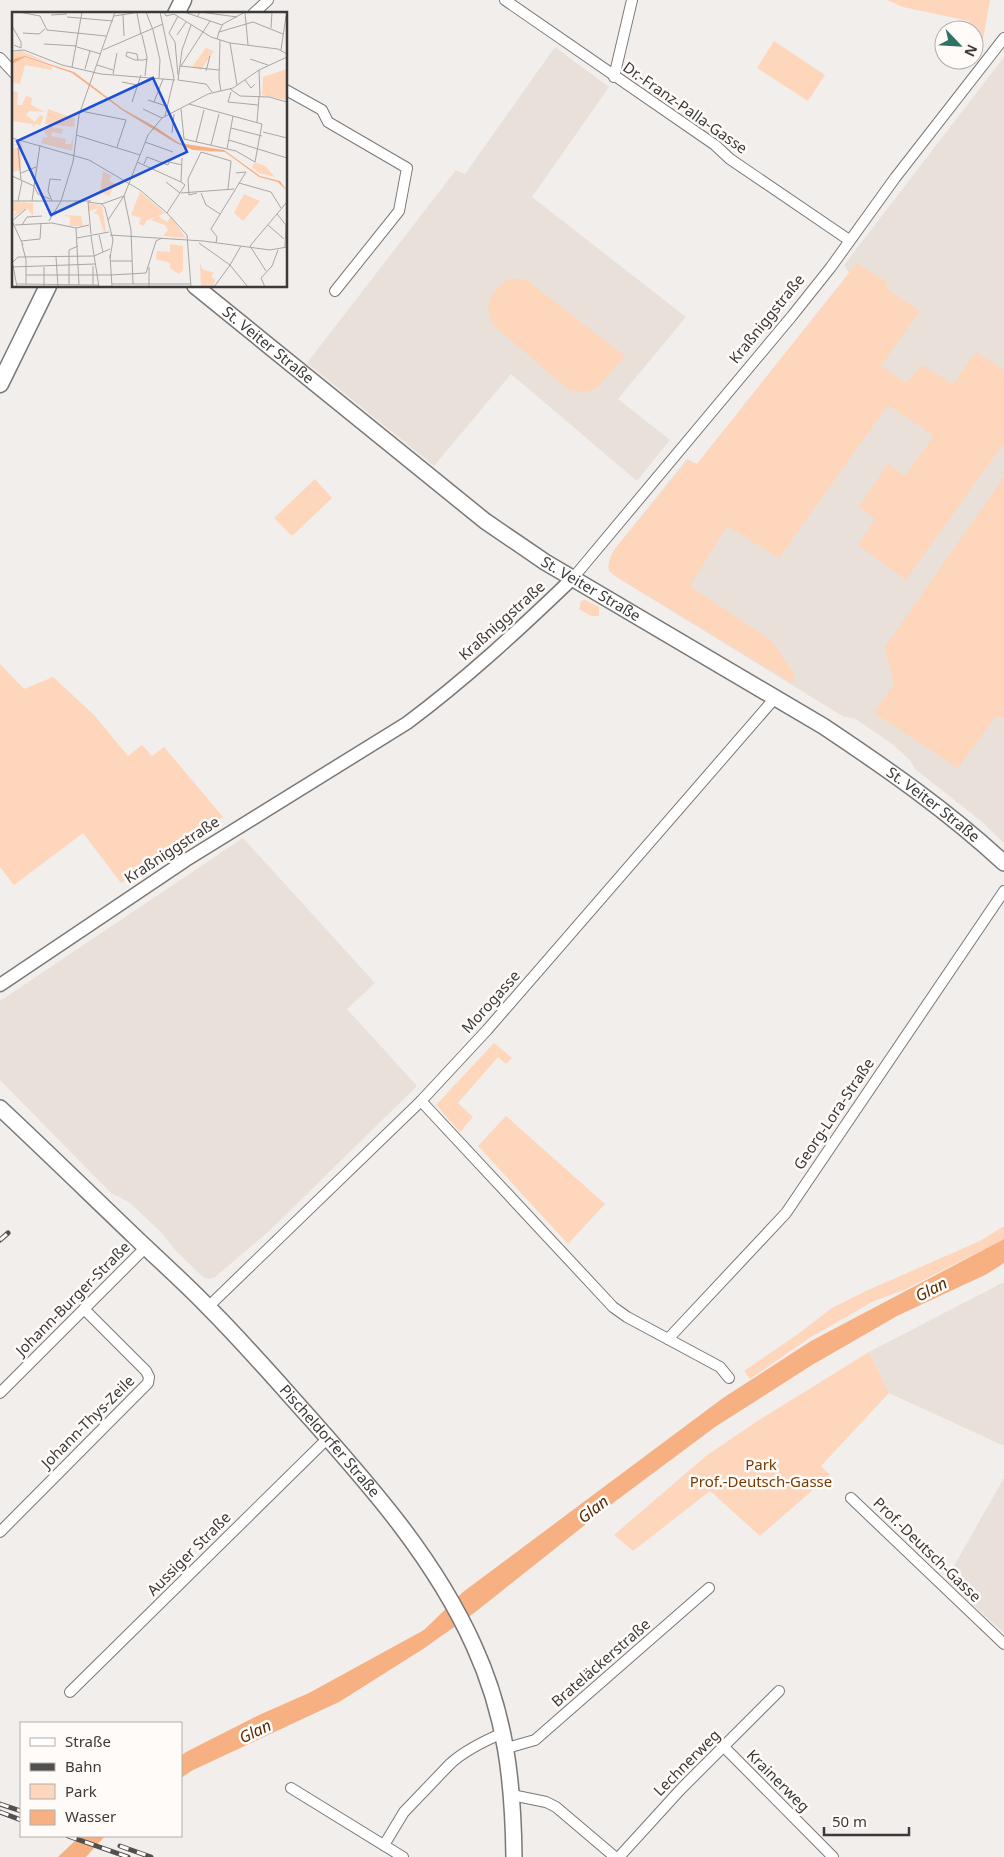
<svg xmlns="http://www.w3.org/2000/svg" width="1004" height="1857" font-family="'Noto Sans',sans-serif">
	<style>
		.built { fill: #e9e0d9 }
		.green { fill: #fdd6bc }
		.water { fill: #f7b081 }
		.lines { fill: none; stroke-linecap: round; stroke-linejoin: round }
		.minor-casing { stroke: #7b7876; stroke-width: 12 }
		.tertiary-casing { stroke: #7b7876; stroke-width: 15 }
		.secondary-casing { stroke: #7b7876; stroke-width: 18 }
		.primary-casing { stroke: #7b7876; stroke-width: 19 }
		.minor { stroke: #fff; stroke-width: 10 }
		.tertiary { stroke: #fff; stroke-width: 12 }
		.secondary { stroke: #fff; stroke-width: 15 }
		.primary { stroke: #fff; stroke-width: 16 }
		.rail-casing { stroke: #52504f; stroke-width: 5 }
		.rail { stroke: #fffbf9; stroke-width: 3; stroke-dasharray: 9; stroke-linecap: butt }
		.labels { text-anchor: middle; stroke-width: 5; stroke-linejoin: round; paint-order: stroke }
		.street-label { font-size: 15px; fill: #3b3a39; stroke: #fffbf9 }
		.park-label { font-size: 15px; fill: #7a3b00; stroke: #fffbf9 }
		.water-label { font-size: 16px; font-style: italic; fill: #572a05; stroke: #fffbf9 }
		.inset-road { fill: none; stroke: #a9a6a4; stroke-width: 1 }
		.view { fill: #1d4ed8; fill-opacity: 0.15; stroke: #1d4ed8; stroke-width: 2.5 }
		.inset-edge { fill: none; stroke: #3b3a39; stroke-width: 2.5 }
	</style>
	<rect width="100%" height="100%" fill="#f2eeec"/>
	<g class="built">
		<polygon points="555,47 609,87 532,197 686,317 618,399 670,440 637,481 511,374 434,466 307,363 456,170 465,174"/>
		<polygon points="1004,57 1004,843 981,821 915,769 910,760 891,743 854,718 844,717 615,576 609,571 608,566 614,550 687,459 697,464 849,273 844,265"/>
		<polygon points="243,838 375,983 347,1009 417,1086 268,1232 215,1277 209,1279 203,1277 175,1250 162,1233 129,1202 111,1193 0,1080 0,1001"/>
		<polygon points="1004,1282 1004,1446 889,1393 869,1352"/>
		<polygon points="1004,1478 1004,1633 946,1580"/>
	</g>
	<g class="green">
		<polygon points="887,0 990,0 981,50 969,21 903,7"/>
		<polygon points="774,41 825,75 808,101 757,68"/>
		<path d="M857 263 887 282V289L920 311 881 366 906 383 922 365 953 384 976 352 1004 370V443L906 580 858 545 875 519 859 507 888 464 905 476 934 436 888 405 779 558 727 526 690 586 771 640 794 673 792 683 615 576C605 567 609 560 614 550L688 460 697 464Z"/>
		<path d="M508 279H522L529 282 625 356 598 387 584 393 569 390 494 326C482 303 490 294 508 279Z"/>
		<polygon points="1004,477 1004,717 995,717 958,768 874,713 894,684 885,647"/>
		<polygon points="315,479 332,498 292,536 274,518"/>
		<polygon points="585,600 599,607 599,616 591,616 579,609 581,601"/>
		<polygon points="0,664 24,689 53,677 95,716 128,756 142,745 152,756 164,747 223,817 121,883 83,833 14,885 0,867"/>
		<polygon points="494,1043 512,1058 506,1064 498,1057 458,1103 473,1117 460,1132 436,1105"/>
		<polygon points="506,1116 605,1204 568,1244 478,1146"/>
		<polygon points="1004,1226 1004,1239 906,1289 872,1302 808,1339 750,1379 744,1371 798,1334 832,1308 866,1291 980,1241"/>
		<polygon points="869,1352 889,1393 821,1466 830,1475 760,1536 710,1491 633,1551 614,1535 706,1456 756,1422"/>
	</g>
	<g class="water">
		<polygon points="1004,1239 1004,1263 987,1274 897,1316 812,1365 715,1427 605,1509 474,1613 423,1649 339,1702 193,1770 181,1778 181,1756 186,1752 259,1715 309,1693 424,1630 463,1592 723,1398 811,1341"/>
		<polygon points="80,1836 105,1836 86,1857 58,1857"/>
	</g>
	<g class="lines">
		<defs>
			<g id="minor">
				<polyline points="505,0 715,145 730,159 849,240"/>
				<polyline points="253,14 268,0"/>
				<polyline points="0,58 14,73"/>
				<polyline points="614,77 632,0"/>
				<polyline points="286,90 322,110 328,122 407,168 399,211 335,291"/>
				<polyline points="573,578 792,316 831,267 895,178 1004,38"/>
				<polyline points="421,1101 613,1307 627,1317 668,1339 786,1213 1004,891"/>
				<polyline points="208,1307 421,1101 487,1030 775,698"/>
				<polyline points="668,1339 720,1367 729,1378"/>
				<polyline points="0,1393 146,1247"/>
				<polyline points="851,1498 1004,1644"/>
				<polyline points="0,1532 148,1383 149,1377 146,1371 84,1309"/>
				<polyline points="70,1692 328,1438"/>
				<polyline points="724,1747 833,1857"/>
				<polyline points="507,1748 535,1740 709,1588"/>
				<polyline points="291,1788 403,1857"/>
				<polyline points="512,1795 546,1802 556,1807 615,1857"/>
				<path d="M384 1845 404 1812 450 1764C465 1750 484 1741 503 1733"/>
				<polyline points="619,1857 681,1789 779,1691"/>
			</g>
			<path id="tertiary" d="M0 985 186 860 407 723C466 679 520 629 573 578"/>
			<g id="secondary">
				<path id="s1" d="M195 286 485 521 545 562 823 726C886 768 948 811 1004 863"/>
				<path id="s2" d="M0 1108C46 1151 91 1195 136 1238 160 1261 185 1283 208 1307 243 1342 276 1380 310 1418 372 1488 435 1559 474 1646 506 1716 513 1781 514 1857"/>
			</g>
			<g id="primary">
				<polyline points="176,14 183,0"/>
				<polyline points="0,384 48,286"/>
			</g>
		</defs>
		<use href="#minor" class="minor-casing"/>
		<use href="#tertiary" class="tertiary-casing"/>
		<use href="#secondary" class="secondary-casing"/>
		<use href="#primary" class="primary-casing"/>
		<use href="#minor" class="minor"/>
		<use href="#tertiary" class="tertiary"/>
		<use href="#secondary" class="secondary"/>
		<use href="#primary" class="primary"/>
		<defs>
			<g id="rail">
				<polyline points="0,1240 8,1233"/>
				<polyline points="0,1804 21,1811"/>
				<polyline points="0,1812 21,1820"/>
				<polyline points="68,1836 128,1857"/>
				<polyline points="120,1846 151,1857"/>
			</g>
		</defs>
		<use href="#rail" class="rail-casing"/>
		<use href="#rail" class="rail"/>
	</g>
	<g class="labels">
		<g class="street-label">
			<text transform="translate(685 108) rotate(35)" y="5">Dr.-Franz-Palla-Gasse</text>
			<text transform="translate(767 319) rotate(-51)" y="5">Kraßniggstraße</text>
			<text dy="5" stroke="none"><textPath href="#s1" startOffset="94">St. Veiter Straße</textPath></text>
			<text dy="5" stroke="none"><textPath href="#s1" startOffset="499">St. Veiter Straße</textPath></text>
			<text transform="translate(502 621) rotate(-42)" y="5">Kraßniggstraße</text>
			<text dy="5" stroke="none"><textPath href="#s1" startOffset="904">St. Veiter Straße</textPath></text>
			<text transform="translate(172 850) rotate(-33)" y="5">Kraßniggstraße</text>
			<text transform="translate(491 1002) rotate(-48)" y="5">Morogasse</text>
			<text transform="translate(834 1114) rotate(-56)" y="5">Georg-Lora-Straße</text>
			<text transform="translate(73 1299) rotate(-45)" y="5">Johann-Burger-Straße</text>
			<text transform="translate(88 1422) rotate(-45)" y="5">Johann-Thys-Zeile</text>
			<text dy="5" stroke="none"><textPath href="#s2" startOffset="469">Pischeldorfer Straße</textPath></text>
			<text transform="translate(927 1550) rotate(44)" y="5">Prof.-Deutsch-Gasse</text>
			<text transform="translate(189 1554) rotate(-45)" y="5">Aussiger Straße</text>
			<text transform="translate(601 1663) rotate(-41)" y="5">Brateläckerstraße</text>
			<text transform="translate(687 1763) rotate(-45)" y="5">Lechnerweg</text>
			<text transform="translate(778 1781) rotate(45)" y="5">Krainerweg</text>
		</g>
		<g class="park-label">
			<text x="761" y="1470">Park<tspan x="761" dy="17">Prof.-Deutsch-Gasse</tspan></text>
		</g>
		<g class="water-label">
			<text transform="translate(931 1289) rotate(-27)" y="6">Glan</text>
			<text transform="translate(593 1509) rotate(-38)" y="6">Glan</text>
			<text transform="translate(255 1731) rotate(-26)" y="6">Glan</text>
		</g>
	</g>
	<g transform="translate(12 12)">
		<rect width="275" height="275" fill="#f2eeec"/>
		<path d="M194 36 202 39 189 58 180 55ZM9 39 19 43 36 51 13 44 0 49V40ZM13 45 40 55V58L13 53 8 72 0 70V52ZM275 57V88L250 83 251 65ZM0 79 6 80 5 93H10L14 84 20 86 19 93 33 100 17 99 14 103 23 110 28 103 32 104 28 113 23 112 22 116 20 112 1 109ZM36 97 63 107 62 115 33 112ZM33 114 51 117 50 122 40 120 39 124 54 127 53 132H59L62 122 60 139 29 131 31 125 36 126 32 119ZM10 129 9 158 0 160V137L7 136 6 133 0 134ZM243 150 253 154 263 165 247 161 240 155ZM91 159 100 164 97 168 103 172 97 184 88 180ZM128 180 153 201 134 209 132 214 127 212 129 206 119 203ZM232 182 248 189 231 209 222 201ZM0 190 21 191V204L15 196 1 205 5 199H0ZM77 191 90 194 94 219 92 220 86 202H82L86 196 77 199ZM51 203 69 204 71 214H58V205ZM146 204 155 210 159 205 174 226 151 224 156 218 153 213 139 208ZM158 232 171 234V258L167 262 158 256V251L144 247 145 239 158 240ZM188 250 190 257 202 261 199 264 203 268 201 275H189Z" fill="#fdd6bc"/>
		<path d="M13 44 62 60 111 97 145 116 167 131 212 138 248 164 268 169 275 179 266 170 247 165 213 140 181 138 164 131 110 98 60 61 13 45 0 52 2 47Z" fill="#f7b081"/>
		<path class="inset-road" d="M7 0 28 4 35 18 94 24M134 0 141 18M148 0 162 66 153 104M152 0 154 4 162 2 199 25 218 31 266 37 275 42M125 1 129 23M175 1 210 13M233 1 236 33M39 3 55 2M111 3 112 24M102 4 128 0M55 5 101 9M185 5 188 0 225 5M179 13 170 38 166 68 194 72 200 80M0 14 9 30V36L2 33M259 16 260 0M141 18 148 48 147 66M207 20 211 12 233 0M11 21 27 22 33 17M130 23 135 45 133 64M165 23 174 10M205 27 207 20 241 10 271 22M208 28 207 67 209 79M218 31 225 73M32 32 65 34M65 35 89 42M91 38 151 12M269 38 274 4M0 39 12 38 50 53 89 62 163 68M238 47 256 53M126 48 125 42 115 40 114 44 123 48H131L135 47M85 53 101 58M168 54 207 58M169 54 198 9M60 55 70 0M73 57 78 39M247 58 248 85M194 59 198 44M101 62 105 41M166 63 163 30 157 21 166 4M233 68 239 76 243 72M110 70 125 73M218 77 228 84 257 85 275 90M219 80 216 90 246 93M136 88 154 94M120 90 129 63M142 90 151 67M131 97 150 106M169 97 172 127 224 139 243 150 250 112 177 92M69 99 114 108 105 135M245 110 247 85M219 116 250 124M251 120 275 126M160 121 162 102M64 123 128 143M0 126 77 148 128 178 155 201 175 223 179 275M217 128 275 146M133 130 161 140M184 130 192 98M199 133 207 102M6 135 9 168M215 137 221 104M125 150 169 170M132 152 135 145 156 153M156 153 157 150 170 153M9 161 24 155M0 164 22 174 26 182 38 187M154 170 168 181M227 171 259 180 269 196M169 181 222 177M185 181 177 183 176 167 189 140 219 149 216 177M189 181 194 193 208 202M112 184 119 218 121 272M0 189H79M6 189 10 169M20 189 28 133M40 189 36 179 38 167 49 168M49 189 61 150 67 103 103 0M76 190 79 222M76 190 90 192 112 184 136 123 150 106 196 82 221 76 247 58 275 45M89 191 93 196 101 228 98 246M155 201 173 173 169 170 170 146M265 202 274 213 273 235M96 208 112 184M0 209 11 233M0 209 14 197M37 209 49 189M3 213 40 211 64 216 77 213M10 213 15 205 30 204M256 213 272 227M64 216 67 273M87 223 91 240M98 223 191 229 258 238 275 235M79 224 87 275M65 226 97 220M28 227 29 211M9 229 28 227M187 231 218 253 202 275M204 231 205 225 199 217 234 160 224 161M10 232 14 248V272M229 234 218 253 236 275M98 243 100 275M44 245 46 274M99 249H120M0 251 6 245 82 244 98 237M1 253 5 275M81 254V273M0 255 83 252M32 255V275M254 259 238 234 275 190M14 263H99M99 263 134 261 144 229 150 226M5 272 87 273M100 272H179M57 273V238L66 234M137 275V255M253 275 249 266 260 254 266 238"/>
		<path class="view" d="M141 66 175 140 39 203 5 129Z"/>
		<rect width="275" height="275" class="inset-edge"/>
	</g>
	<rect x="20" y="1722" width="162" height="115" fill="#fffbf9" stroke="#b1aeac"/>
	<rect x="30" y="1738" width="25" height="8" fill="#ffffff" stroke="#b1aeac"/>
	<text x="65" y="1747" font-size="15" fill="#3b3a39">Straße</text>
	<rect x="30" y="1763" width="25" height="8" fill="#52504f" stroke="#b1aeac"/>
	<text x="65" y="1772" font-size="15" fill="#3b3a39">Bahn</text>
	<rect x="30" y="1784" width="25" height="15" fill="#fdd6bc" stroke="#b1aeac"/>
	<text x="65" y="1797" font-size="15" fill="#3b3a39">Park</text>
	<rect x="30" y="1810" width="25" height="15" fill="#f7b081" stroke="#b1aeac"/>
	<text x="65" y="1822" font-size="15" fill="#3b3a39">Wasser</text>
	<g transform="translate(959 45) rotate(115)"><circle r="24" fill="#fffbf9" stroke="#b1aeac"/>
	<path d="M0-4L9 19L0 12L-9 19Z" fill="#2f7163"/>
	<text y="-8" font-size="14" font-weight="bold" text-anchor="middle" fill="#3b3a39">N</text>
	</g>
	<path d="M824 1827v8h85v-8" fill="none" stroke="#3b3a39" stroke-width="2.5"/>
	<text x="832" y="1827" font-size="15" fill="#3b3a39" stroke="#fffbf9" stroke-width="4" paint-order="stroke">50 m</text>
</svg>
